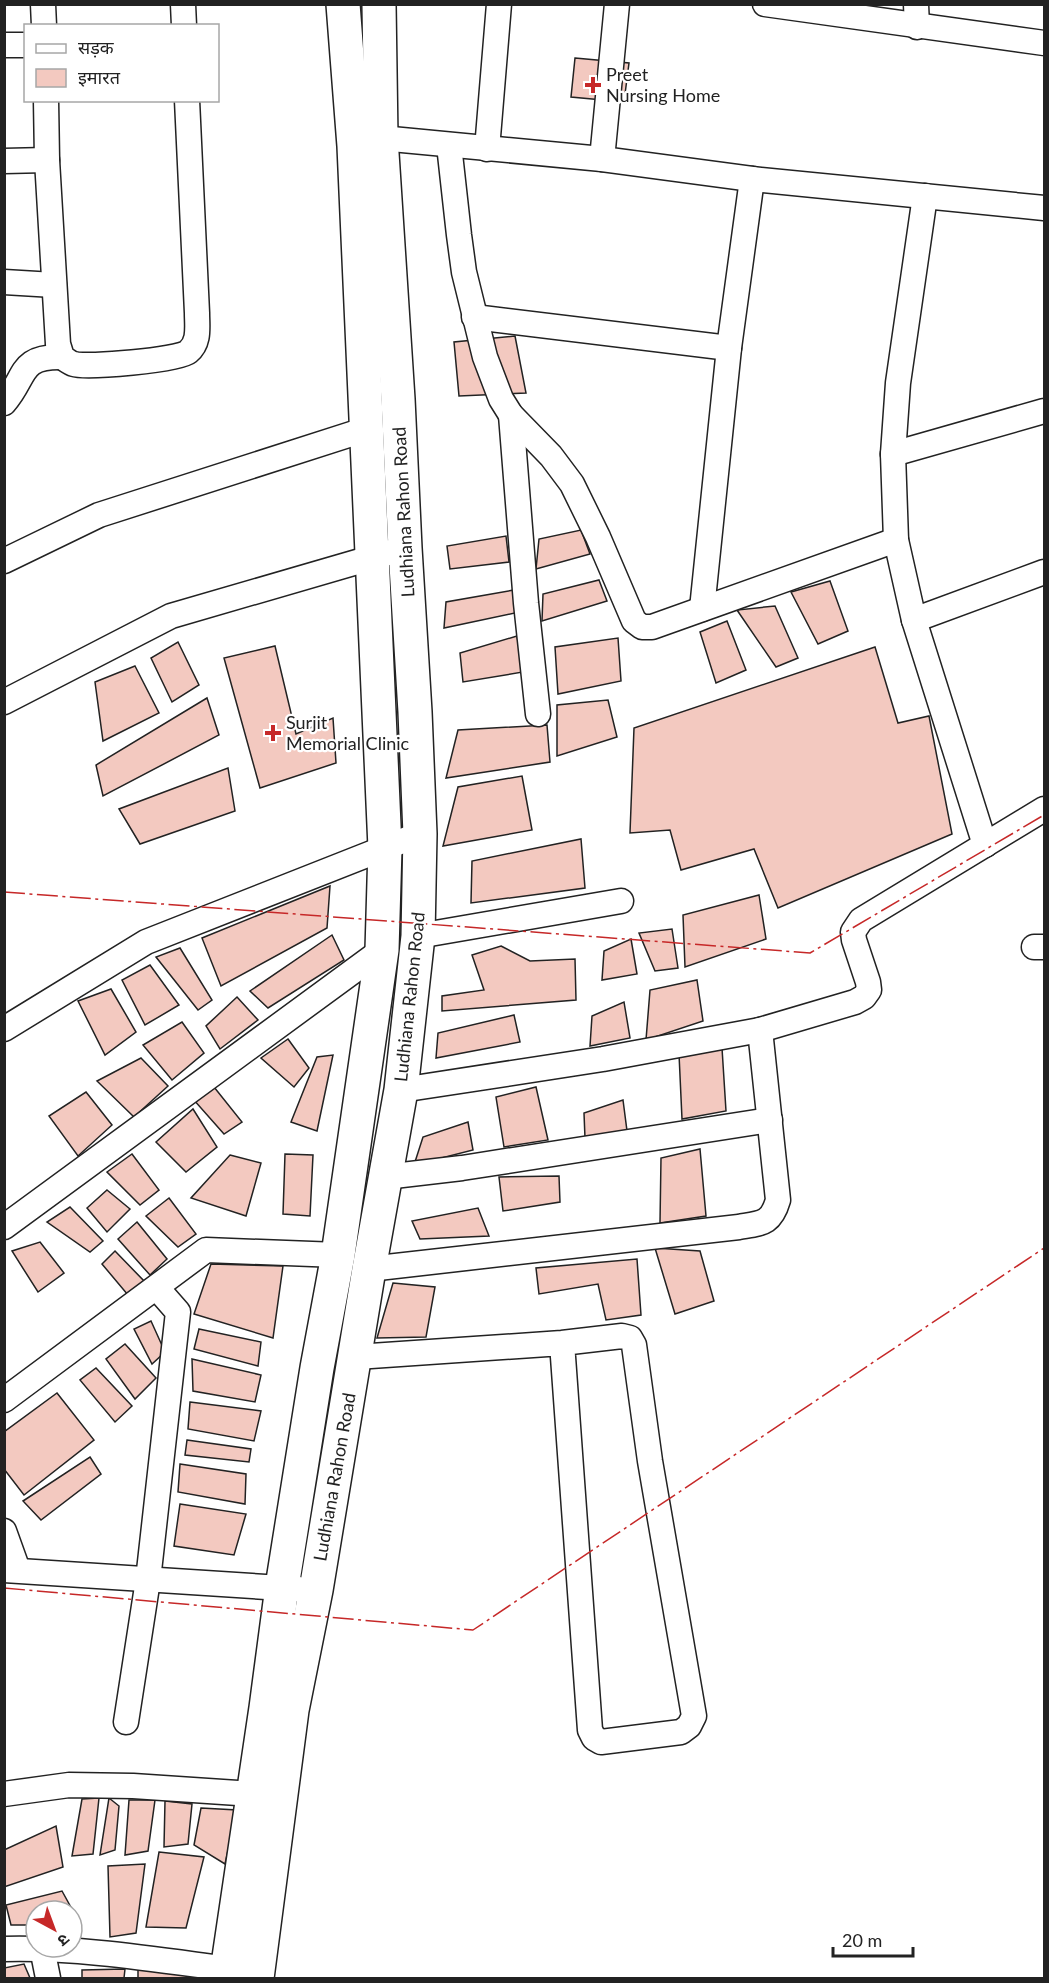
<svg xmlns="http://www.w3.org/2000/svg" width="1049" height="1983" font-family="Lato,'Noto Sans Devanagari',sans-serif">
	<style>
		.building { fill: #f3c9c0; stroke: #222; stroke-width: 1.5 }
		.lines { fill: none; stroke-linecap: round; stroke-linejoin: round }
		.minor-casing { stroke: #222; stroke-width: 27 }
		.primary-casing { stroke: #222; stroke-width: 36 }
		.minor { stroke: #fff; stroke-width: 24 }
		.primary { stroke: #fff; stroke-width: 33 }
		.power { stroke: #c62828; stroke-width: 1.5; stroke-dasharray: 21 4.5 3 4.5; stroke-linecap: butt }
		.poi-dot { fill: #c62828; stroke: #fff; stroke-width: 2 }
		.labels { text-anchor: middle; stroke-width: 4.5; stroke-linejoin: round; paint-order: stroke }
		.poi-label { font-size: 18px; fill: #222; stroke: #fff; text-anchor: start }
		.street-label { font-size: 18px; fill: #222; stroke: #fff }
	</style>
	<rect width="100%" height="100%" fill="#fff"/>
	<g class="building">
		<polygon points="575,58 629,63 624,102 571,97"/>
		<polygon points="515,336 526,393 459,396 454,342"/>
		<polygon points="581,530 590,554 536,569 539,539"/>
		<polygon points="506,536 509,562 450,569 447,546"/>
		<polygon points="599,580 607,601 542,621 543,594"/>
		<polygon points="830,581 848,631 818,644 791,592"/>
		<polygon points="514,590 515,613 444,628 446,602"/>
		<polygon points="775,606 798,658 776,667 737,610"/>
		<polygon points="727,621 746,670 716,683 700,632"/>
		<polygon points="517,636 523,672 463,682 460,653"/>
		<polygon points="618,638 621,681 558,694 555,647"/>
		<polygon points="178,642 199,685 172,702 151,658"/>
		<polygon points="275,646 296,734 333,718 336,763 260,788 224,658"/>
		<polygon points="875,647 898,723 929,716 952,834 778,908 754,849 681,870 670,830 630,833 634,728"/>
		<polygon points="135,666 159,713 103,741 95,682"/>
		<polygon points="207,698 219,735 103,796 96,765"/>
		<polygon points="608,700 617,737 557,756 557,705"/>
		<polygon points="547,725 550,762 446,778 458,730"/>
		<polygon points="228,768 235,811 140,844 119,809"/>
		<polygon points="522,776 532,830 443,846 458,787"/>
		<polygon points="581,839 585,888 471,903 472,861"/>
		<polygon points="330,886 327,928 221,986 202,938"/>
		<polygon points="759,895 766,939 685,967 683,915"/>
		<polygon points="672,929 678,968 655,971 639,933"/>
		<polygon points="332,935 344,960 268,1008 250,991"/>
		<polygon points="631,939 637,974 602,980 604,951"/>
		<polygon points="501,946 530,961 575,959 576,1000 442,1011 442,996 484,990 472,955"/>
		<polygon points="180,948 212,1000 198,1010 156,957"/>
		<polygon points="150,965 179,1005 145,1025 122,980"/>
		<polygon points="697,980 703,1021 646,1040 650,990"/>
		<polygon points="111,989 136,1032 105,1055 78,1001"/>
		<polygon points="237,997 258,1020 220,1049 206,1026"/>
		<polygon points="624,1002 630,1038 590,1046 592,1016"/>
		<polygon points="514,1015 520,1042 436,1058 438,1033"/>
		<polygon points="182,1022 204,1053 172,1080 143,1045"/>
		<polygon points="288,1039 309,1068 294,1087 261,1058"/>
		<polygon points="722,1048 726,1111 682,1119 679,1054"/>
		<polygon points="333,1055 317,1131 291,1122 317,1057"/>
		<polygon points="141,1058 168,1086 134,1117 97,1081"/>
		<polygon points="214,1087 242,1122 224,1134 193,1099"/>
		<polygon points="536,1087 548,1140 504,1147 496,1097"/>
		<polygon points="86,1092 112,1125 78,1156 49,1116"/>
		<polygon points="623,1100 627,1131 585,1138 584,1113"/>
		<polygon points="193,1109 217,1147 186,1172 156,1142"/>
		<polygon points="468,1122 473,1150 414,1165 423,1137"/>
		<polygon points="700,1149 706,1216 660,1223 661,1158"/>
		<polygon points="132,1154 159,1190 140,1205 107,1172"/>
		<polygon points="285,1154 313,1155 310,1216 283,1214"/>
		<polygon points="230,1155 261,1163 246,1216 191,1198"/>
		<polygon points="559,1176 560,1202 503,1211 499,1177"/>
		<polygon points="107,1190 130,1209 107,1232 87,1208"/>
		<polygon points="169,1198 196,1234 178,1247 146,1216"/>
		<polygon points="70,1207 103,1241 90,1252 47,1222"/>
		<polygon points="478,1208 489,1236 420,1239 412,1221"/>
		<polygon points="137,1222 167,1259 150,1275 118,1239"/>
		<polygon points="40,1242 64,1273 38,1292 12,1251"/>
		<polygon points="655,1248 700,1251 714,1301 675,1314"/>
		<polygon points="115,1251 145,1282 128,1295 102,1264"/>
		<polygon points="637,1259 641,1315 606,1320 598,1284 539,1294 536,1268"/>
		<polygon points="211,1264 283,1266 273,1338 194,1314"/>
		<polygon points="393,1283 435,1287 426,1337 377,1338"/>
		<polygon points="151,1321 165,1352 152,1364 134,1329"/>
		<polygon points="199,1329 261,1342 258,1366 194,1349"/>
		<polygon points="125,1344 156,1378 135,1399 106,1359"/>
		<polygon points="192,1359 261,1375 255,1402 193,1391"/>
		<polygon points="96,1368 132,1406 115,1422 80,1380"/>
		<polygon points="57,1393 94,1440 24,1495 4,1469 4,1432"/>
		<polygon points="190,1402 261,1411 254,1441 188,1429"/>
		<polygon points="187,1440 251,1449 249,1462 185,1455"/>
		<polygon points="90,1457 101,1474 41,1520 23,1501"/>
		<polygon points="180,1464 246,1474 245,1504 178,1492"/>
		<polygon points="180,1504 246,1514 234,1555 174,1546"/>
		<polygon points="99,1798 93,1854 72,1856 82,1799"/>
		<polygon points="109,1798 119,1806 115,1850 100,1855"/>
		<polygon points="129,1800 155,1800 148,1851 125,1855"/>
		<polygon points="165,1801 192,1804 188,1844 164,1847"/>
		<polygon points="201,1808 237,1810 225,1864 194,1845"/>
		<polygon points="56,1826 63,1867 4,1887 4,1850"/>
		<polygon points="159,1852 204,1857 186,1928 146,1927"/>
		<polygon points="145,1864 136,1933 110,1937 108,1866"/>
		<polygon points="62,1891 79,1922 72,1925 72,1911 36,1911 36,1925 11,1925 6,1905"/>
		<polygon points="138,1963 198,1978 138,1978"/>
		<polygon points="24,1964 30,1978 4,1978 4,1968"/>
		<polygon points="125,1969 124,1978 82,1978 82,1970"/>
	</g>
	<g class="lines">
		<defs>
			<g id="minor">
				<polyline points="43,4 44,26"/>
				<polyline points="183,4 184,26"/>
				<polyline points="765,4 1044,43"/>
				<polyline points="916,4 917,27"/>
				<polyline points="4,45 26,45"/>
				<path d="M46 100 47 160 58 344 62 357C65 359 70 363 74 364 86 368 179 360 188 352 200 342 197 327 197 313L187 100"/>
				<polyline points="381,138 602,159 752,179 1044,208"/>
				<polyline points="449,145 459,235 464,272 485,357 501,399 511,415 551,456 572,484 598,537 634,621 642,627 652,627 896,540"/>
				<polyline points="487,149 499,4"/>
				<polyline points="602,159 617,4"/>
				<polyline points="4,161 47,160"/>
				<polyline points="925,196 898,383 893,454 896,540 914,620 1044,572"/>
				<polyline points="4,282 54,285"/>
				<polyline points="474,317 729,348"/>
				<path d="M4 403C27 377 18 356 62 357"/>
				<polyline points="511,415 526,603 538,714"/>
				<polyline points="893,454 1044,411"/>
				<polyline points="4,561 99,515 367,429"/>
				<polyline points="702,609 729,348 752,179"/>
				<polyline points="914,620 985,845"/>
				<polyline points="4,702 171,616 405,548"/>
				<polyline points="418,936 621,901"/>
				<polyline points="1034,947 1044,947"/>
				<polyline points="4,1029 146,942 420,834"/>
				<polyline points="401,1090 603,1059 760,1030 855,1002 864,997 869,990 868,982 854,940 853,932 861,920 1044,809"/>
				<polyline points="385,1177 462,1168 770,1120"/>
				<polyline points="4,1227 382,950"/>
				<path d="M369 1269 739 1227C762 1223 771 1224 778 1200L760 1030"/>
				<polyline points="356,1357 562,1343 622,1336 630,1338 634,1345 650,1461 694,1716 689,1726 681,1732 601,1742 594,1738 590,1730 562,1343"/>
				<polyline points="4,1400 206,1250 338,1255"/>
				<polyline points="4,1531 18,1570"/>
				<polyline points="4,1570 298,1589"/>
				<polyline points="126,1722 148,1580 178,1312 157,1288"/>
				<polyline points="4,1794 69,1785 133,1786 253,1794"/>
				<polyline points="42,1948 48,1978"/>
				<path d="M4 1949C85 1947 164 1961 244 1971"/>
			</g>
			<g id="primary">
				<polyline points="226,1978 266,1708 282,1587 317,1368 338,1255 382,950 385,848 354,146 343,4"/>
				<polyline points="257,1978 292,1710 316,1590 369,1269 401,1090 418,936 420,834 415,712 405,548 398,399 381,138 379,4"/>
			</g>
		</defs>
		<use href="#minor" class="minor-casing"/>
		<use href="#primary" class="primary-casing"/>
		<use href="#minor" class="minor"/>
		<use href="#primary" class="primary"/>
		<g class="power">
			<polyline points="4,892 810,953 1044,815"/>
			<polyline points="4,1588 473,1630 1044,1248"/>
		</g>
	</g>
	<g class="poi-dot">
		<path d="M590 76h6v6h6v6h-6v6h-6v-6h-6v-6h6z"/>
		<path d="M270 724h6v6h6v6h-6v6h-6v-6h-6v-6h6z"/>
	</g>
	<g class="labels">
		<g class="poi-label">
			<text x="606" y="81">Preet<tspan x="606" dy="21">Nursing Home</tspan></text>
			<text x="286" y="729">Surjit<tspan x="286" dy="21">Memorial Clinic</tspan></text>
		</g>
		<g class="street-label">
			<text transform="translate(404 512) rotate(-93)" y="6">Ludhiana Rahon Road</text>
			<text transform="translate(410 997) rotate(-84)" y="6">Ludhiana Rahon Road</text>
			<text transform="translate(335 1477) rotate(-80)" y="6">Ludhiana Rahon Road</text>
		</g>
	</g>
	<rect width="1049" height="1983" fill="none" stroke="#222222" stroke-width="12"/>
	<rect x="24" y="24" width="195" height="78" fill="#ffffff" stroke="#a7a7a7" stroke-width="1.5"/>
	<rect x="36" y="44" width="30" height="9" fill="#ffffff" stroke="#a7a7a7" stroke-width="1.5"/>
	<text x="78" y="54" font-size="18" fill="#222222">सड़क</text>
	<rect x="36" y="69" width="30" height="18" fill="#f3c9c0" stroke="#a7a7a7" stroke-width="1.5"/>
	<text x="78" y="84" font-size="18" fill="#222222">इमारत</text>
	<g transform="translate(54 1929) rotate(139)"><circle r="28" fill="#ffffff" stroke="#a7a7a7" stroke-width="1.5"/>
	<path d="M0-4.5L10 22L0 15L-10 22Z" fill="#c62828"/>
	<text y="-9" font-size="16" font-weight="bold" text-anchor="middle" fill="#222222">उ</text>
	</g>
	<path d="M833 1947v9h80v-9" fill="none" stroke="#222222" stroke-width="3"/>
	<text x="842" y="1947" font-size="18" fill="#222222" stroke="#ffffff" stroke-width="4.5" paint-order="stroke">20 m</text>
</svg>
